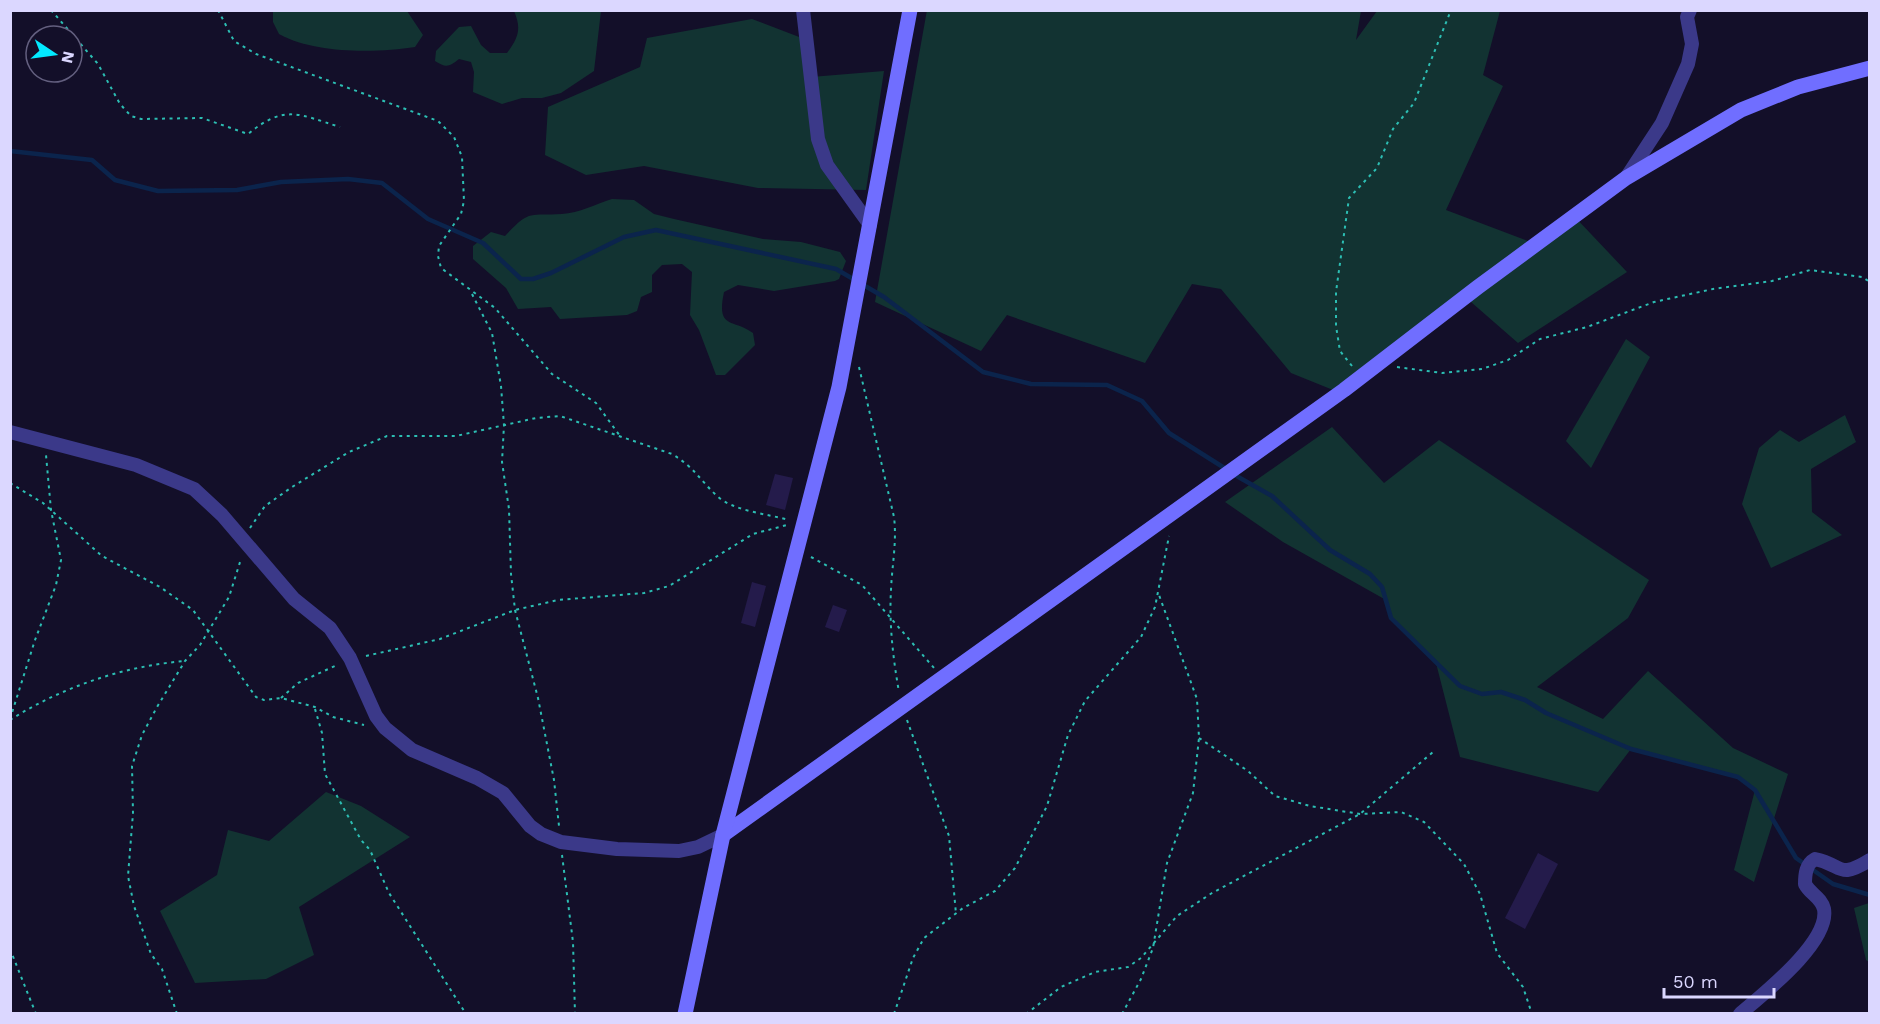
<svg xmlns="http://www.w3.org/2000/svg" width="1880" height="1024" font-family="'Work Sans',sans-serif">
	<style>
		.green { fill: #123332 }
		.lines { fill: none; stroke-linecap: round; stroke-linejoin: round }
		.stream { stroke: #0b244c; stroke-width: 4.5 }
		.building { fill: #241b4b }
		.path { stroke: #2cbeb3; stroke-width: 2; stroke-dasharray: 3 4.5; stroke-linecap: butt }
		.street { stroke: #3b3989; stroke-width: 14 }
		.secondary { stroke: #706eff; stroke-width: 15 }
	</style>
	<rect width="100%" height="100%" fill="#130f29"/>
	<g class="green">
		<polygon points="927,10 1361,11 1356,40 1377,11 1500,11 1483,75 1503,86 1446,210 1533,243 1573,215 1627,272 1518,343 1463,295 1338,392 1291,373 1221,289 1192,284 1145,363 1007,315 981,351 875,302"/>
		<path d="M273 11H407L423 35 415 47C376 53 315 54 279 34L273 22Z"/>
		<path d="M514 11H601L594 71 561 93 542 98H522L502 104 473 92 474 72 471 62 459 59C449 67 446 68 435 61L436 51 459 27 471 26 481 45 490 53H507C518 38 522 29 514 11Z"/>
		<polygon points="752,19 807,40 811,77 884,71 866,190 758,188 644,166 586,175 545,155 548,107 640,67 647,38"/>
		<path d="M612 199 634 200 654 214 674 219 763 239 801 242 840 252 846 261 839 279 835 281 774 291 738 285 724 292C716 330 733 318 753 333L755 345 725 375H716L699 330 690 315 692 272 682 264 662 265 652 275V292L641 297 637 311 627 315 560 319 551 307 518 309 506 288 473 259V246L491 232 505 236C530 209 529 216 562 214 579 213 596 204 612 199Z"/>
		<polygon points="1626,339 1650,357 1591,468 1566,441"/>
		<polygon points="1845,415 1856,442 1811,469 1812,512 1842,535 1771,568 1742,504 1759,448 1780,430 1799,442"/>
		<polygon points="1332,427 1384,483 1439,440 1649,580 1628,618 1537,687 1603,719 1648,671 1733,748 1788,774 1754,882 1734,870 1755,790 1738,777 1631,749 1598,792 1460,757 1436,663 1391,618 1386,600 1283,542 1225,502"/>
		<polygon points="326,792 361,806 410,837 299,907 314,955 266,979 195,983 160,911 217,875 228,830 269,841"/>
		<polygon points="1869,903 1870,903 1869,962 1866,960 1854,908"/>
	</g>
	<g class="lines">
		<g class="stream">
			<polyline points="10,151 92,160 115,180 158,191 237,190 281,182 348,179 382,183 428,219 483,243 521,279 533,279 551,273 624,237 656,230 836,269 884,297 983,372 1031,384 1107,385 1142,401 1169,433 1226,469"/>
			<polyline points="1233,474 1272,496 1330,550 1370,574 1382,587 1391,618 1460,686 1482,694 1501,692 1525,700 1546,713 1631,749 1738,777 1755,790 1796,858 1833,884 1870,895"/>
		</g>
	</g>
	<g class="building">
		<polygon points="775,474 793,478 785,510 766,505"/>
		<polygon points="752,582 766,586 755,627 741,623"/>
		<polygon points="833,605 847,610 839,632 825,627"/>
		<polygon points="1538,853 1558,864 1525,929 1505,918"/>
	</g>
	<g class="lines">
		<g class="path">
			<path d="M51 10 98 64 120 104 131 116 141 119 202 118 248 134C285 104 298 114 340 127"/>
			<polyline points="218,10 234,41 256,54 438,121 454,137 462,157 464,201 461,214 439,246 438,256 441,268 495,308 552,374 596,403 620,436"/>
			<polyline points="472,294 492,333 501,386 504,425 502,462 509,509 511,574 515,610 538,698 554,780 559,826"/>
			<polyline points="1352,366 1340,351 1336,326 1336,292 1349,198 1377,168 1393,129 1414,103 1451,10"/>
			<path d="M859 367 894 517C897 542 892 565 891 590 889 624 893 658 899 692"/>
			<polyline points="1397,367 1442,373 1482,369 1508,360 1540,339 1587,327 1654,302 1713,289 1772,281 1810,270 1862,277 1870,282"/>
			<polyline points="10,483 43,503 102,556 160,587 193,610 256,697 264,700 281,698 315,707 333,717 364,725"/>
			<path d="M250 528 265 506 292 487 349 452 387 436H456L536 418 560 416 672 454C695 468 699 479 717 496 733 511 768 514 789 520"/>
			<polyline points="811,557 862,585 934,668"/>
			<polyline points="366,656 440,639 515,610 558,600 644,593 669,586 753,534 787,525"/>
			<polyline points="281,698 298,683 337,665"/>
			<polyline points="315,709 322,733 325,774 361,840 370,850 389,893 466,1014"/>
			<polyline points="10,719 35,640 56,585 61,560 51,510 46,455"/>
			<path d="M10 720C62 687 124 666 185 661"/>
			<polyline points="907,720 949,836 956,914"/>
			<polyline points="1199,738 1248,771 1275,796 1310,806 1360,814 1401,812 1424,822 1464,864 1480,894 1497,953 1523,987 1532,1014"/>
			<polyline points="562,855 573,942 575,1014"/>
			<polyline points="10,949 36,1014"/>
			<polyline points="177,1014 162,969 151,954 134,906 128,876 133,813 132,766 142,735 157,707 185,661 200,645 229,597 241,559"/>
			<polyline points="894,1014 913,958 924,938 963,908 995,891 1015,868 1047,806 1068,735 1085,701 1141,637 1155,607 1169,536"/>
			<polyline points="1026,1014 1061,987 1095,972 1128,967 1141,958 1177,916 1212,893 1360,814 1433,752"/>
			<polyline points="1122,1014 1141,979 1153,948 1167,863 1193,793 1199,738 1197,699 1159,595"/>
		</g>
		<g class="street">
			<polyline points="803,10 818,139 827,165 870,225"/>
			<polyline points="1626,178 1662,123 1688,64 1692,44 1687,17 1690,10"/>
			<polyline points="10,432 136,465 194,489 222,515 294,599 330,628 350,658 376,716 385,728 412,750 477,778 503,793 530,826 541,834 561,842 617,849 679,851 698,847 723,835"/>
			<path d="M1740 1014C1763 994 1830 942 1824 909 1821 897 1810 894 1805 884 1805 874 1806 864 1815 859 1844 865 1837 880 1870 860"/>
		</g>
		<g class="secondary">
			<polyline points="723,835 1344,390 1478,287 1626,178 1741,110 1798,87 1870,68"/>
			<polyline points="685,1014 723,835 839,387 910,10"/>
		</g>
	</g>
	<rect width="1880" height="1024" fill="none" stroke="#dbd7ff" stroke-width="24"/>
	<g transform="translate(54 54) rotate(103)"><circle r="28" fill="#130f29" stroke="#635f7f" stroke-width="1.5"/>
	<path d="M0-4.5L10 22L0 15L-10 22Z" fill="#03eaff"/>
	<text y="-9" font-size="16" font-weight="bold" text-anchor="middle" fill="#dbd7ff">N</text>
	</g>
	<path d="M1664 988v9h110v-9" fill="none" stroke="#dbd7ff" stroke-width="3"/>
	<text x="1673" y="988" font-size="18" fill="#dbd7ff" stroke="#130f29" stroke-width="4.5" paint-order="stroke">50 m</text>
</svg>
